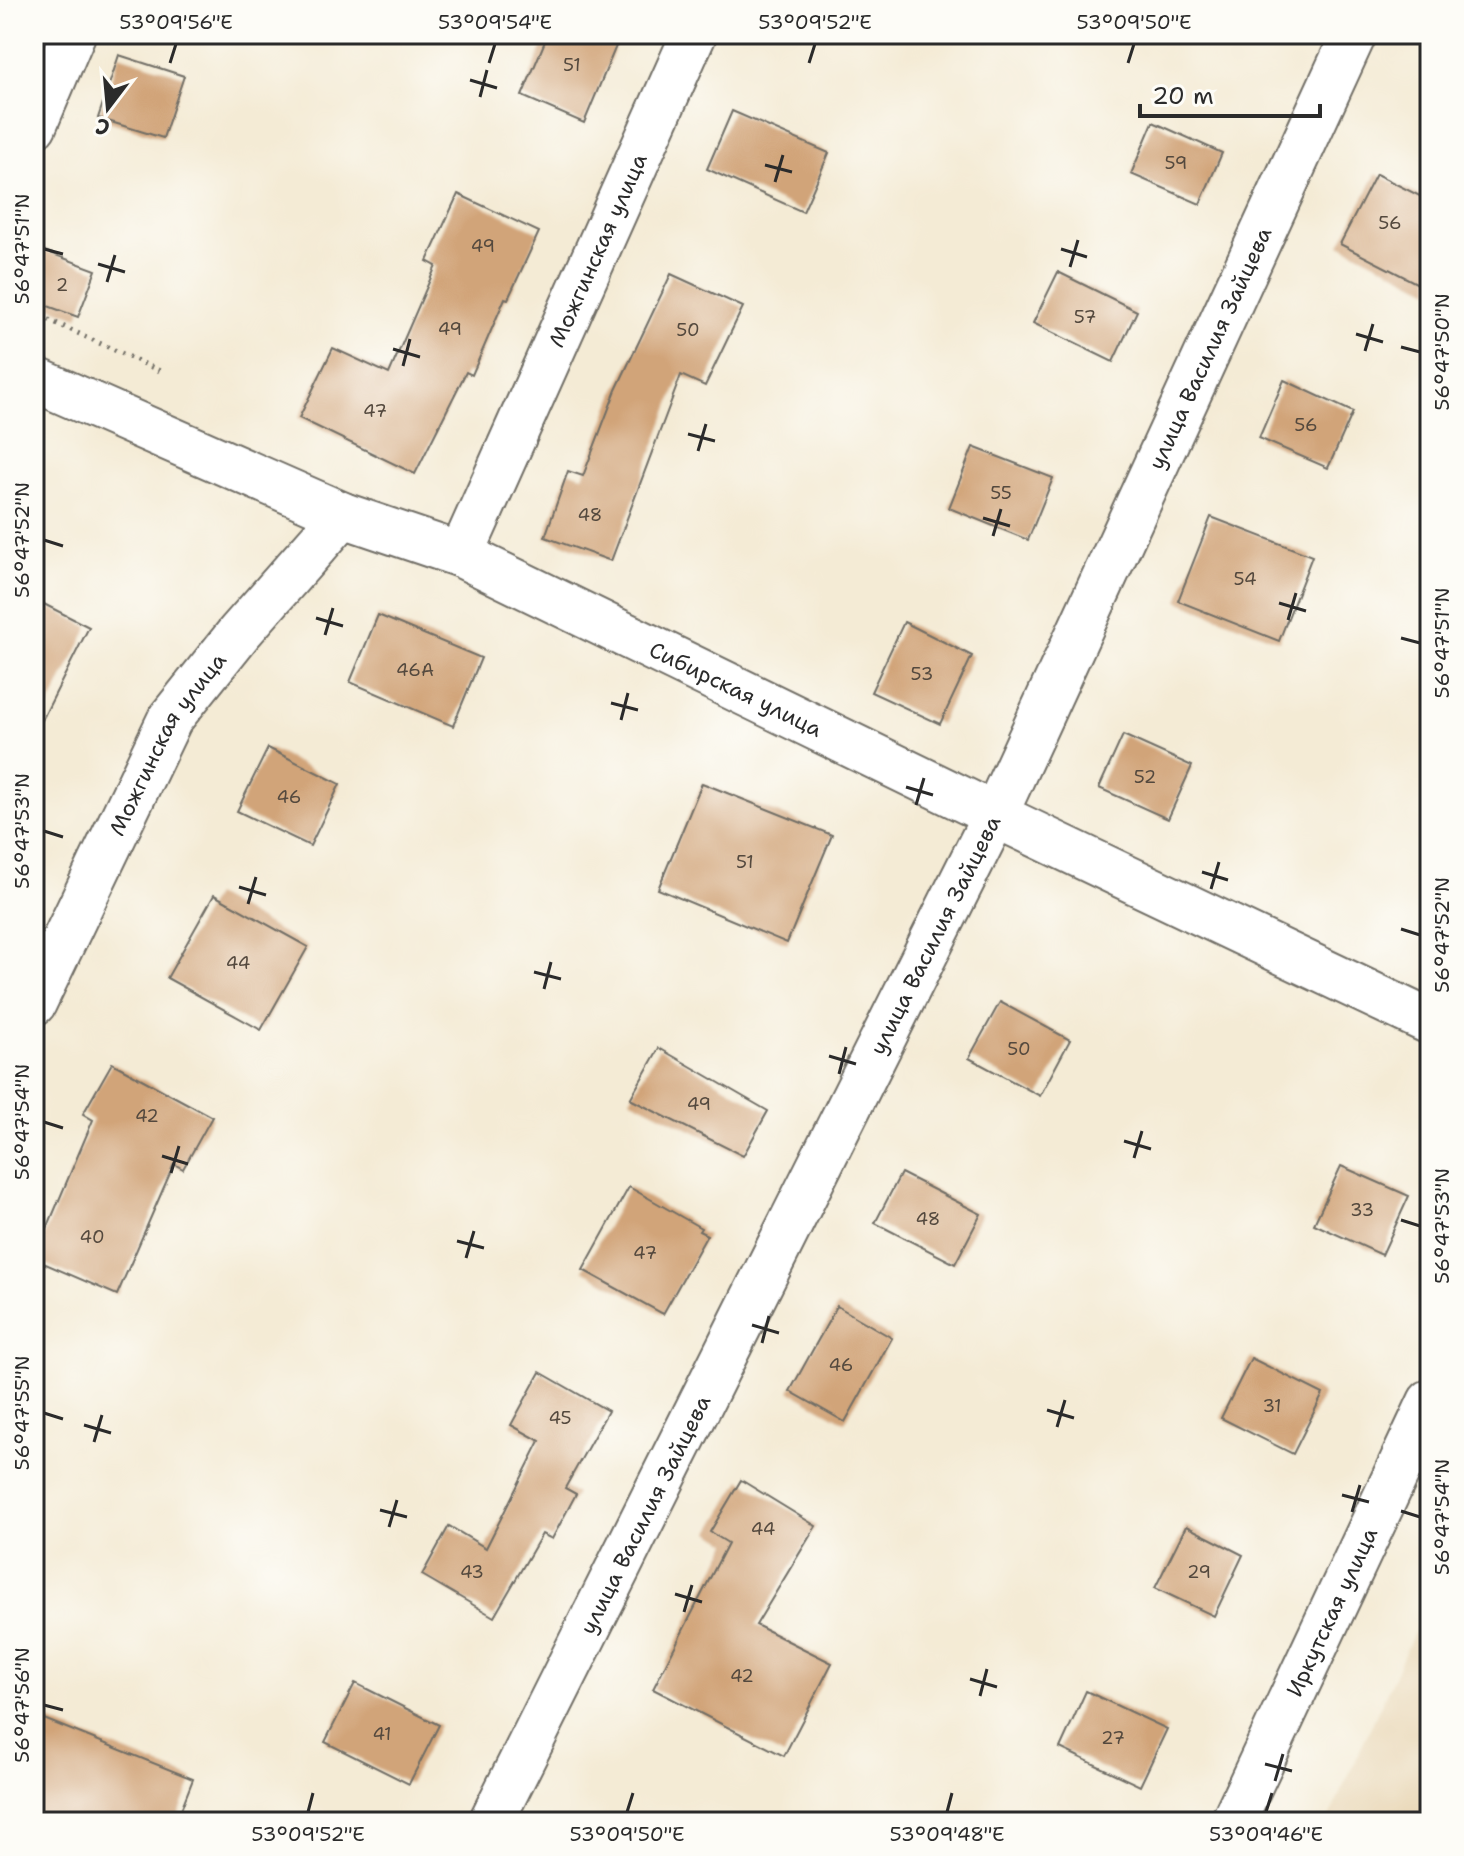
<svg xmlns="http://www.w3.org/2000/svg" width="1464" height="1856" font-family="'Shantell Sans',sans-serif">
	<style>
		.built { fill: #ead9ba }
		.building { fill: #d1a479 }
		.lines { fill: none; stroke-linecap: round; stroke-linejoin: round }
		.street-casing { stroke: #716e66; stroke-width: 48 }
		.path { stroke: #716e66; stroke-width: 5; stroke-dasharray: 2 6; stroke-linecap: butt }
		.street { stroke: #fff; stroke-width: 44 }
		.ticks { fill: none; stroke: #2b2b2b; stroke-width: 3 }
		.labels { text-anchor: middle; stroke-width: 8; stroke-linejoin: round; paint-order: stroke }
		.number-label { font-size: 18px; fill: #54493e }
		.street-label { font-size: 22px; fill: #2b2b2b; stroke: #fdfcf7 }
		.neatline { fill: none; stroke: #2b2b2b; stroke-width: 3 }
		.ticks-label { font-size: 20px; text-anchor: middle; fill: #2b2b2b }
	</style>
	<rect width="100%" height="100%" fill="#fdfcf7"/>
	<filter id="ink" filterUnits="userSpaceOnUse"><feTurbulence type="fractalNoise" baseFrequency=".0125" numOctaves="2"/><feDisplacementMap in="SourceGraphic" scale="16" xChannelSelector="R" yChannelSelector="G"/><feConvolveMatrix kernelMatrix="1 2 1 2 8 2 1 2 1" color-interpolation-filters="sRGB"/></filter>
	<filter id="wash" filterUnits="userSpaceOnUse"><feTurbulence type="fractalNoise" baseFrequency=".006" numOctaves="4" result="noise"/><feDisplacementMap in="SourceGraphic" scale="32" xChannelSelector="R" yChannelSelector="G"/><feGaussianBlur stdDeviation="1.8" result="paint"/><feColorMatrix in="noise" values="0 0 0 0 0 0 0 0 0 0 0 0 0 0 0 0 0 1.4 0 .05"/><feComposite in="paint" operator="in"/></filter>
	<g filter="url(#wash)">
		<rect width="100%" height="100%" fill="#f4ebd5"/>
		<polygon class="built" points="1430,1598 1430,1822 1327,1822"/>
		<g id="blocks">
			<g class="building">
				<polygon points="548,34 621,34 584,123 522,96"/>
				<polygon points="119,55 184,76 163,138 98,118"/>
				<polygon points="732,111 829,153 803,212 707,169"/>
				<polygon points="1153,122 1222,153 1200,204 1131,174"/>
				<polygon points="1376,174 1430,201 1430,290 1340,244"/>
				<polygon points="458,194 539,232 508,299 505,298 472,375 466,372 415,474 299,418 333,348 389,374 436,266 427,261"/>
				<polygon points="34,247 96,270 78,317 34,301"/>
				<polygon points="1058,272 1137,311 1113,362 1033,323"/>
				<polygon points="671,274 743,307 705,386 681,375 611,561 545,537 568,471 583,476 616,390"/>
				<polygon points="1284,380 1353,412 1328,468 1259,438"/>
				<polygon points="973,447 1053,478 1028,540 949,508"/>
				<polygon points="1211,517 1312,556 1279,641 1178,601"/>
				<polygon points="34,599 89,627 34,736"/>
				<polygon points="378,615 481,658 453,726 350,682"/>
				<polygon points="904,622 972,656 940,724 871,692"/>
				<polygon points="1123,735 1192,766 1168,819 1099,788"/>
				<polygon points="268,748 340,784 310,846 237,811"/>
				<polygon points="702,783 832,835 787,943 658,889"/>
				<polygon points="214,895 308,947 261,1030 167,978"/>
				<polygon points="1000,1002 1070,1040 1040,1096 969,1058"/>
				<polygon points="659,1048 768,1111 743,1156 630,1099"/>
				<polygon points="112,1063 212,1117 183,1169 174,1164 117,1295 34,1259 93,1120 83,1114"/>
				<polygon points="1341,1166 1409,1196 1382,1255 1314,1224"/>
				<polygon points="901,1173 981,1214 955,1264 875,1223"/>
				<polygon points="629,1187 701,1228 699,1231 707,1235 663,1314 583,1270"/>
				<polygon points="837,1306 892,1338 845,1422 790,1391"/>
				<polygon points="1251,1358 1323,1394 1293,1454 1221,1418"/>
				<polygon points="540,1372 608,1411 565,1488 576,1494 552,1539 542,1534 494,1617 422,1575 449,1526 486,1548 540,1441 511,1425"/>
				<polygon points="741,1480 816,1526 756,1625 832,1663 784,1756 653,1689 728,1543 710,1532"/>
				<polygon points="1186,1526 1243,1555 1214,1616 1155,1588"/>
				<polygon points="355,1683 439,1725 409,1784 325,1742"/>
				<polygon points="1086,1691 1167,1729 1140,1786 1060,1748"/>
				<polygon points="34,1715 193,1779 176,1822 34,1822"/>
			</g>
		</g>
	</g>
	<g filter="url(#ink)">
		<use href="#blocks" fill-opacity="0" stroke="#716e66" stroke-width="2"/>
		<g class="lines">
			<defs>
				<g id="street">
					<polyline points="34,126 73,34"/>
					<path id="s1" d="M34 379 343 515 461 555 995 815 1430 1022"/>
					<path id="s2" d="M461 555 694 34"/>
					<path id="s3" d="M34 1003 170 719 239 633 343 515"/>
					<path id="s4" d="M491 1822 995 815 1354 34"/>
					<path id="s5" d="M1233 1822 1430 1402"/>
				</g>
			</defs>
			<use href="#street" class="street-casing"/>
			<polyline class="path" points="34,313 160,371"/>
			<use href="#street" class="street"/>
		</g>
	</g>
	<path class="ticks" d="M170 63 176 44M489 63 495 44M809 63 815 44M1128 63 1134 44M470 80 497 88M480 97 487 70M765 165 792 172M775 182 783 155M44 249 63 254M1061 249 1087 257M98 264 125 272M1070 267 1078 240M107 282 115 255M1356 334 1383 342M1401 347 1420 352M393 349 420 357M1365 351 1373 324M403 366 410 339M688 434 715 441M698 451 706 424M983 518 1010 526M993 536 1001 509M44 540 63 546M1279 603 1306 611M316 618 343 626M1288 620 1296 593M325 635 333 608M1401 638 1420 643M611 703 638 710M621 720 628 693M906 787 933 795M916 805 924 778M44 831 63 837M1202 872 1228 880M239 887 266 895M1211 889 1219 862M248 904 256 877M1401 929 1420 935M534 972 561 979M544 989 551 962M829 1056 856 1064M839 1074 846 1047M44 1122 63 1128M1124 1141 1151 1149M162 1156 188 1164M1134 1158 1142 1131M171 1173 179 1146M1401 1220 1420 1226M457 1241 484 1248M466 1258 474 1231M752 1325 779 1333M762 1343 769 1316M1047 1410 1074 1418M44 1413 63 1419M84 1425 111 1433M1057 1427 1065 1400M94 1442 102 1415M1342 1495 1369 1502M380 1510 407 1517M1401 1511 1420 1517M1352 1512 1360 1485M389 1527 397 1500M675 1594 702 1602M684 1612 692 1585M970 1679 997 1687M980 1696 987 1669M44 1705 63 1710M1265 1764 1292 1771M1275 1781 1283 1754M308 1812 313 1793M627 1812 633 1793M947 1812 952 1793M1266 1812 1272 1793"/>
	<g class="labels">
		<g class="number-label">
			<text x="572" y="71">51</text>
			<text x="1176" y="169">59</text>
			<text x="1390" y="229">56</text>
			<text x="483" y="252">49</text>
			<text x="62" y="291">2</text>
			<text x="1085" y="323">57</text>
			<text x="450" y="335">49</text>
			<text x="688" y="336">50</text>
			<text x="375" y="417">47</text>
			<text x="1306" y="431">56</text>
			<text x="1001" y="499">55</text>
			<text x="590" y="521">48</text>
			<text x="1245" y="585">54</text>
			<text x="415" y="676">46А</text>
			<text x="922" y="680">53</text>
			<text x="1145" y="783">52</text>
			<text x="289" y="803">46</text>
			<text x="745" y="868">51</text>
			<text x="238" y="969">44</text>
			<text x="1019" y="1055">50</text>
			<text x="699" y="1110">49</text>
			<text x="147" y="1122">42</text>
			<text x="1362" y="1216">33</text>
			<text x="928" y="1225">48</text>
			<text x="92" y="1243">40</text>
			<text x="645" y="1259">47</text>
			<text x="841" y="1371">46</text>
			<text x="1272" y="1412">31</text>
			<text x="560" y="1424">45</text>
			<text x="763" y="1535">44</text>
			<text x="472" y="1578">43</text>
			<text x="1199" y="1578">29</text>
			<text x="742" y="1682">42</text>
			<text x="382" y="1740">41</text>
			<text x="1113" y="1744">27</text>
		</g>
		<g class="street-label">
			<text dy="8" stroke="none"><textPath href="#s2" startOffset="334">Можгинская улица</textPath></text>
			<text dy="8" stroke="none"><textPath href="#s4" startOffset="1640">улица Василия Зайцева</textPath></text>
			<text dy="8" stroke="none"><textPath href="#s1" startOffset="768">Сибирская улица</textPath></text>
			<text dy="8" stroke="none"><textPath href="#s3" startOffset="292">Можгинская улица</textPath></text>
			<text dy="8" stroke="none"><textPath href="#s4" startOffset="992">улица Василия Зайцева</textPath></text>
			<text dy="8" stroke="none"><textPath href="#s4" startOffset="344">улица Василия Зайцева</textPath></text>
			<text dy="8" stroke="none"><textPath href="#s5" startOffset="232">Иркутская улица</textPath></text>
		</g>
	</g>
	<rect width="1464" height="1856" fill="none" stroke="#fdfcf7" stroke-width="88"/>
	<g transform="translate(108 108) rotate(196)" stroke="#fdfcf7" stroke-width="6" paint-order="stroke">
	<path d="M0-6L14 30L0 20L-14 30Z" fill="#2b2b2b"/>
	<text y="-12" font-size="22" font-weight="bold" text-anchor="middle" fill="#2b2b2b">С</text>
	</g>
	<path d="M1140 104v12h180v-12" fill="none" stroke="#2b2b2b" stroke-width="4"/>
	<text x="1152" y="104" font-size="24" fill="#2b2b2b" stroke="#fdfcf7" stroke-width="6" paint-order="stroke">20 m</text>
	<rect x="44" y="44" width="1376" height="1768" class="neatline"/>
	<g class="ticks-label">
		<text x="176" y="29">53°09'56"E</text>
		<text x="495" y="29">53°09'54"E</text>
		<text x="815" y="29">53°09'52"E</text>
		<text x="1134" y="29">53°09'50"E</text>
		<text transform="translate(22 249) rotate(-90)" y="7">56°47'51"N</text>
		<text transform="translate(1442 352) rotate(-90)" y="7">56°47'50"N</text>
		<text transform="translate(22 540) rotate(-90)" y="7">56°47'52"N</text>
		<text transform="translate(1442 643) rotate(-90)" y="7">56°47'51"N</text>
		<text transform="translate(22 831) rotate(-90)" y="7">56°47'53"N</text>
		<text transform="translate(1442 935) rotate(-90)" y="7">56°47'52"N</text>
		<text transform="translate(22 1122) rotate(-90)" y="7">56°47'54"N</text>
		<text transform="translate(1442 1226) rotate(-90)" y="7">56°47'53"N</text>
		<text transform="translate(22 1413) rotate(-90)" y="7">56°47'55"N</text>
		<text transform="translate(1442 1517) rotate(-90)" y="7">56°47'54"N</text>
		<text transform="translate(22 1705) rotate(-90)" y="7">56°47'56"N</text>
		<text x="308" y="1841">53°09'52"E</text>
		<text x="627" y="1841">53°09'50"E</text>
		<text x="947" y="1841">53°09'48"E</text>
		<text x="1266" y="1841">53°09'46"E</text>
	</g>
</svg>
